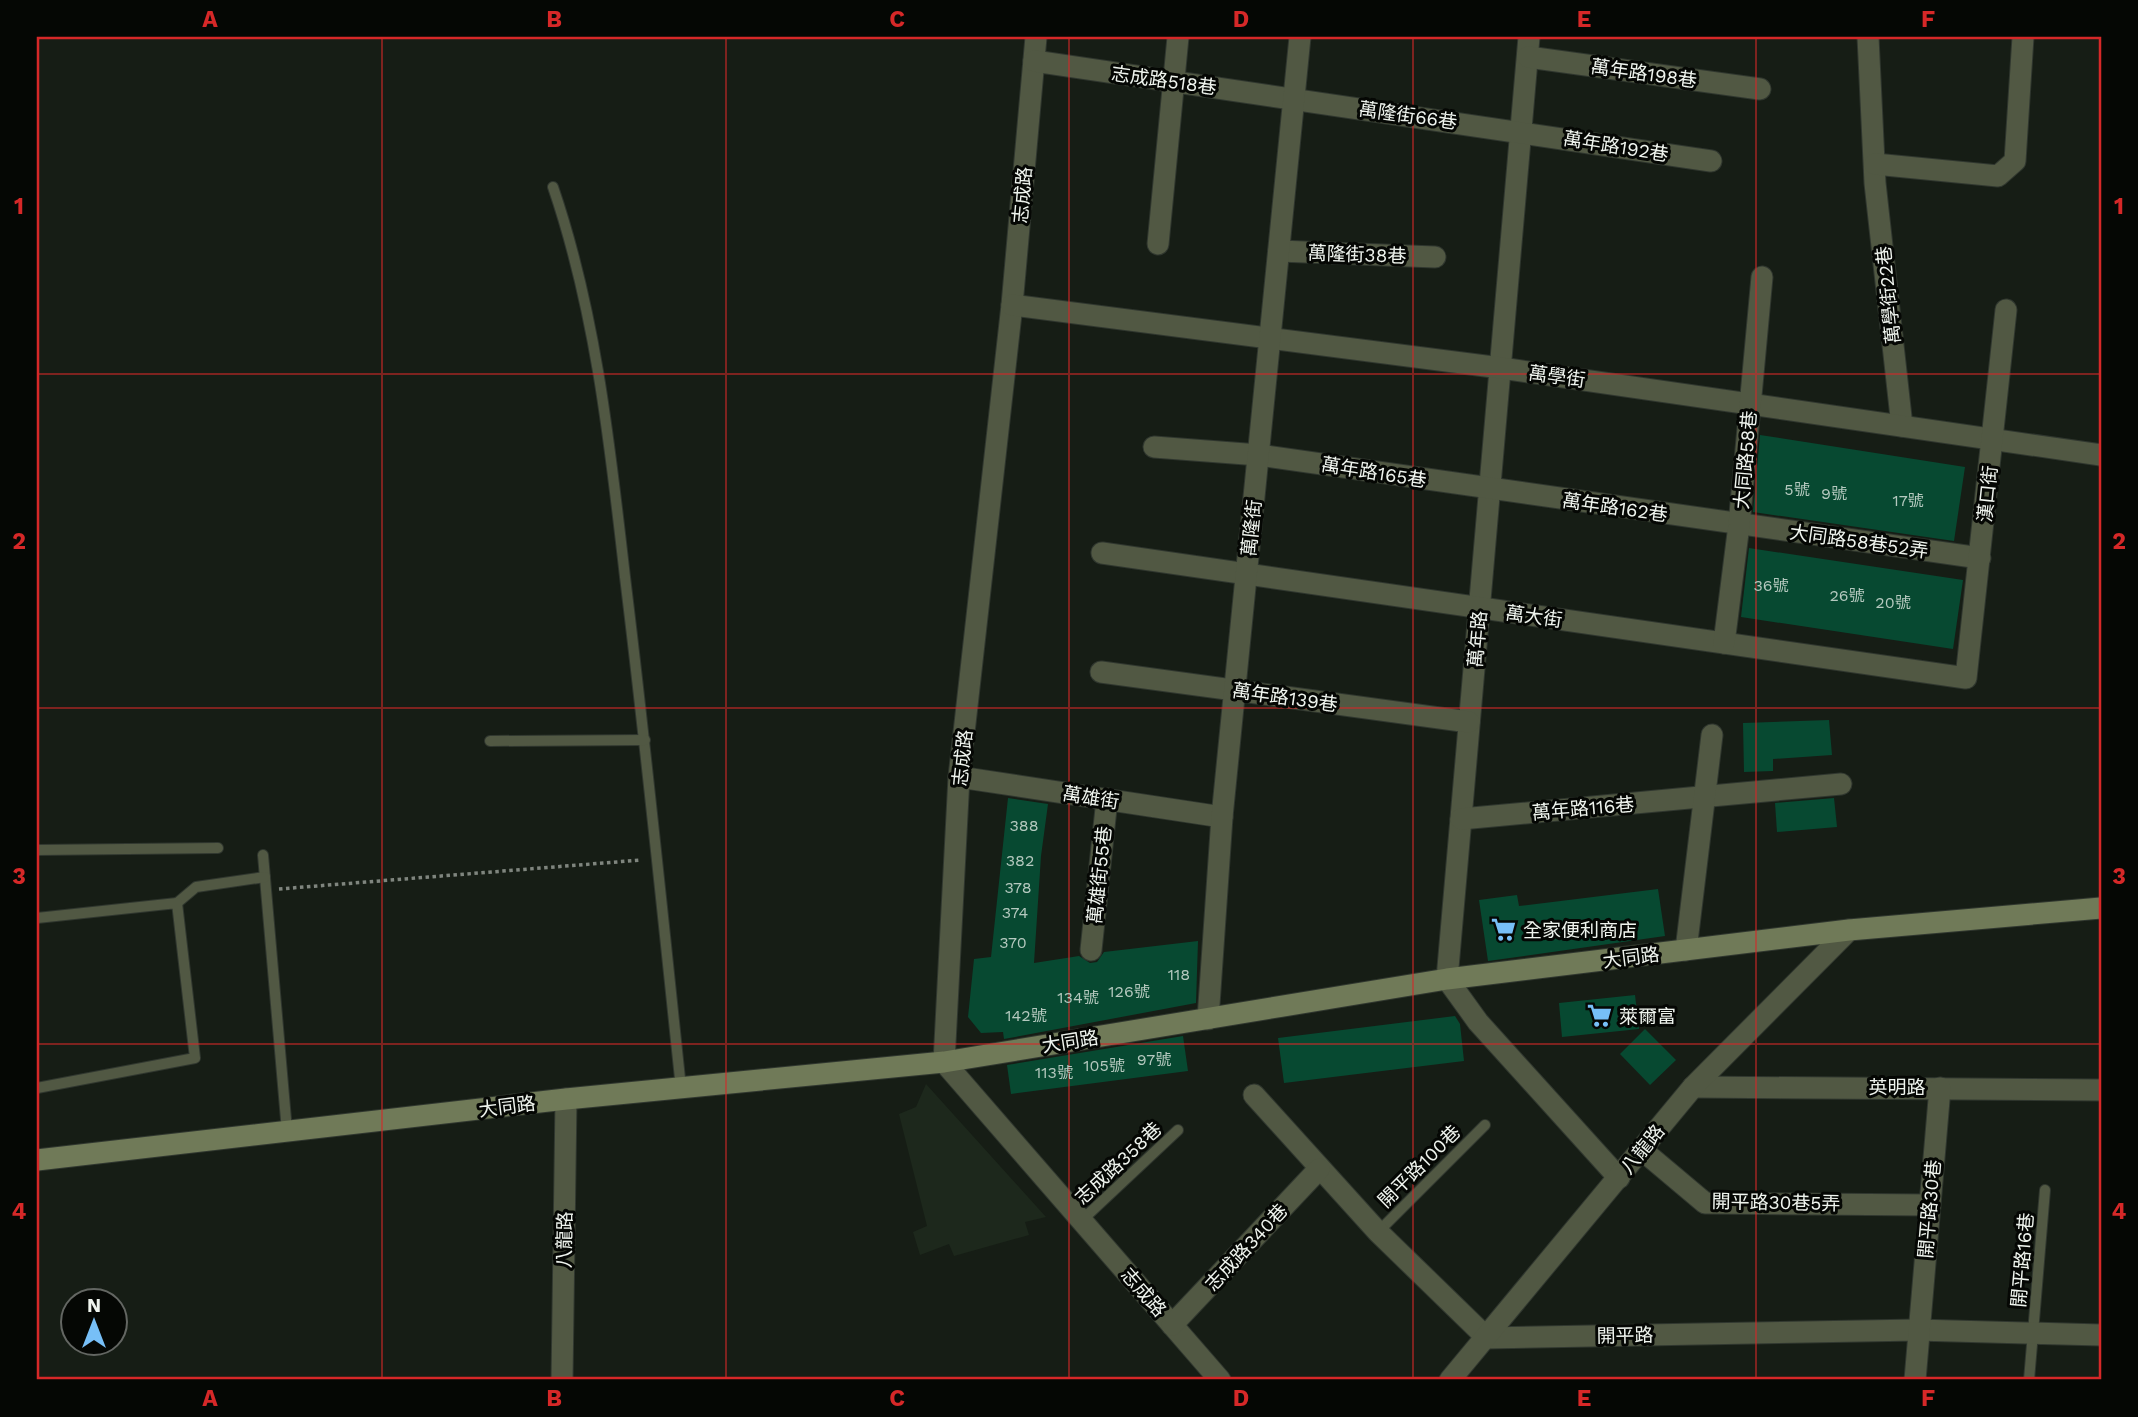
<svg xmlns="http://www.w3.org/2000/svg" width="2138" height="1417" font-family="'Work Sans','Noto Sans TC',sans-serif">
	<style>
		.built { fill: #1d281c }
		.building { fill: #074931 }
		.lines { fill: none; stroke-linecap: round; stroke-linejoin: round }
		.lane-casing { stroke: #30372f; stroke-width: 12 }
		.street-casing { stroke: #30372f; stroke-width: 23 }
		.secondary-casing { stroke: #30372f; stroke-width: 23 }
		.path { stroke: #7f857e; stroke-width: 3.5; stroke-dasharray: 3.5 3.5; stroke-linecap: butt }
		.lane { stroke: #515843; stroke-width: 10 }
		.street { stroke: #515843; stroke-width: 21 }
		.secondary { stroke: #707a58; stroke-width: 21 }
		.grid { fill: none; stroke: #d62828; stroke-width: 2; stroke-opacity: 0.55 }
		.labels { text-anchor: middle; stroke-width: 6; stroke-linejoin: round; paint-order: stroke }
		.number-label { font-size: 16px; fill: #b5c9bf }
		.street-label { font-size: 19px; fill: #eff4ee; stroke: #050704 }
		.poi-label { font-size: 19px; fill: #eff4ee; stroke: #050704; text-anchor: start }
		.neatline { fill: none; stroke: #d62828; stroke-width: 2.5 }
		.grid-label { font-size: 23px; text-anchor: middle; font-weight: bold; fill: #d62828 }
	</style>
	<rect width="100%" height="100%" fill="#161d15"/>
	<polygon class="built" points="926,1084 1046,1217 1025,1222 1029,1235 954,1256 949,1244 920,1255 913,1232 927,1226 899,1114 916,1107"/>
	<g class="building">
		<polygon points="1760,435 1965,467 1954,541 1753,512"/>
		<polygon points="1749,548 1963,580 1953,649 1741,617"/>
		<polygon points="1829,720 1832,755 1773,759 1773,771 1744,772 1743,723"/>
		<polygon points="1008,798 1048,804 1041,856 1034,963 1079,956 1090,963 1097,962 1104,952 1198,941 1196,1003 1004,1039 1003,1032 981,1033 968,1017 974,959 991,957"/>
		<polygon points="1834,798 1837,827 1777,832 1775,803"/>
		<polygon points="1658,889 1665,936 1488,961 1479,900 1517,895 1519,906"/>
		<polygon points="1635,995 1639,1029 1562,1037 1559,1003"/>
		<polygon points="1455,1016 1460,1024 1464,1061 1284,1083 1278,1038"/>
		<polygon points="1645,1029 1676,1060 1650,1085 1620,1054"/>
		<polygon points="1183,1036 1188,1071 1011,1094 1007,1065"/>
	</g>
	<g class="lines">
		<defs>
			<g id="lane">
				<path d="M553 187C596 313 610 446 625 577 646 747 663 918 681 1088"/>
				<polyline points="490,741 645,740"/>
				<polyline points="37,850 218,848"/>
				<polyline points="263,855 287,1131"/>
				<polyline points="177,903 196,887 265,877"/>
				<polyline points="37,918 177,903 195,1058 37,1088"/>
				<polyline points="1081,1221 1178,1130"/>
				<polyline points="1378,1232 1485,1125"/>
				<polyline points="2029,1380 2045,1190"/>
			</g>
			<g id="street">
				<polyline points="1036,37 1012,305 959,777 944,1062 1220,1380"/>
				<polyline points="1529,37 1447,979 1478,1022 1619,1178"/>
				<polyline points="1868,37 1875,183 1902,426"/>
				<polyline points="1528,57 1760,89"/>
				<polyline points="1034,61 1711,161"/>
				<polyline points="1875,164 1998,176 2015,161 2023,37"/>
				<polyline points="1158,244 1178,37"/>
				<polyline points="1279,251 1435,257"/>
				<polyline points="1012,305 1501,368 2101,455"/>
				<polyline points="1154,447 1259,455 1980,558"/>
				<polyline points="1102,553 1966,678 2006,310"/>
				<polyline points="1724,643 1739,525 1762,277"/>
				<polyline points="1101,672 1469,722"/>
				<polyline points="959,777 1222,817"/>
				<polyline points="1461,819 1841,784"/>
				<polyline points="1091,950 1107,799"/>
				<polyline points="1686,950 1712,735"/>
				<polyline points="1208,1019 1222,817 1300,37"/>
				<polyline points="1693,1087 2101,1090"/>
				<polyline points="1254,1095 1378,1232 1487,1338 1917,1330 2101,1335"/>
				<polyline points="1642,1150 1705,1203 1929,1205"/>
				<polyline points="1172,1325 1319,1169"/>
				<polyline points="562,1380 566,1099"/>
				<polyline points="1450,1380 1693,1087 1849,930"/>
				<polyline points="1915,1380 1940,1088"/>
			</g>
			<polyline id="secondary" points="37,1160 566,1099 944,1062 1447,979 1849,930 2101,908"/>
		</defs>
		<use href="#lane" class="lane-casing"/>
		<use href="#street" class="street-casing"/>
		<use href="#secondary" class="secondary-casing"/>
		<polyline class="path" points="279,889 641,860"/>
		<use href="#lane" class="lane"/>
		<use href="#street" class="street"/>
		<use href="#secondary" class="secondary"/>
	</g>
	<path class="grid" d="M382 37V1380M726 37V1380M1069 37V1380M1413 37V1380M1756 37V1380M37 374H2101M37 708H2101M37 1044H2101"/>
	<defs>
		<symbol id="supermarket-bare" viewBox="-9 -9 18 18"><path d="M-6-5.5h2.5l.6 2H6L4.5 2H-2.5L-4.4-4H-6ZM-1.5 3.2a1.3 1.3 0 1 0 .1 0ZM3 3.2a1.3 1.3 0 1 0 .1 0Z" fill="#77bff7" stroke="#050704" stroke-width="2.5" paint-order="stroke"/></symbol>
	</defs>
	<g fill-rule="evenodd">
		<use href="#supermarket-bare" x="1486" y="912" width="35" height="35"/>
		<use href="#supermarket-bare" x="1582" y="998" width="35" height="35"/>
	</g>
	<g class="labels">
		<g class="number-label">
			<text x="1797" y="495">5號</text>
			<text x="1834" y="499">9號</text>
			<text x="1908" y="506">17號</text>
			<text x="1771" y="591">36號</text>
			<text x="1847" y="601">26號</text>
			<text x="1893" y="608">20號</text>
			<text x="1024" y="831">388</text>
			<text x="1020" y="866">382</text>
			<text x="1018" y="893">378</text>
			<text x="1015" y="918">374</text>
			<text x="1013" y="948">370</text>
			<text x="1179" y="980">118</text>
			<text x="1129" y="997">126號</text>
			<text x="1078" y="1003">134號</text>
			<text x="1026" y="1021">142號</text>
			<text x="1154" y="1065">97號</text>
			<text x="1104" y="1071">105號</text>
			<text x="1054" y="1078">113號</text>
		</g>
		<g class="street-label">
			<text transform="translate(1644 73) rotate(8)" y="7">萬年路198巷</text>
			<text transform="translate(1164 80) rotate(8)" y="7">志成路518巷</text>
			<text transform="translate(1408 115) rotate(8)" y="7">萬隆街66巷</text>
			<text transform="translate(1616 146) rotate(9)" y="7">萬年路192巷</text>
			<text transform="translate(1022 195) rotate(-85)" y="7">志成路</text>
			<text transform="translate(1357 254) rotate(2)" y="7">萬隆街38巷</text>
			<text transform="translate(1888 295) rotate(-96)" y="7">萬學街22巷</text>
			<text transform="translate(1557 376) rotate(8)" y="7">萬學街</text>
			<text transform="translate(1745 460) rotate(-85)" y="7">大同路58巷</text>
			<text transform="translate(1374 472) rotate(9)" y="7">萬年路165巷</text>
			<text transform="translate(1987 494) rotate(-84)" y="7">漢口街</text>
			<text transform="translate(1615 507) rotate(8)" y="7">萬年路162巷</text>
			<text transform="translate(1251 528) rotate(-84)" y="7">萬隆街</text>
			<text transform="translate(1859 541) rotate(8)" y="7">大同路58巷52弄</text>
			<text transform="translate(1534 616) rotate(8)" y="7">萬大街</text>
			<text transform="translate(1477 639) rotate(-85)" y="7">萬年路</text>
			<text transform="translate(1285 697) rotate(8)" y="7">萬年路139巷</text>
			<text transform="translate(962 758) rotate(-84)" y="7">志成路</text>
			<text transform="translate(1091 797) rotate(9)" y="7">萬雄街</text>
			<text transform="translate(1583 808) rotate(-5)" y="7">萬年路116巷</text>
			<text transform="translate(1099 875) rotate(-84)" y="7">萬雄街55巷</text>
			<text transform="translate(1631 957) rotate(-7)" y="7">大同路</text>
			<text transform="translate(1070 1041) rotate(-9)" y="7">大同路</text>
			<text x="1897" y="1094">英明路</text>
			<text transform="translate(507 1106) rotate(-7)" y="7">大同路</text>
			<text transform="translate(1642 1149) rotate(-51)" y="7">八龍路</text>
			<text transform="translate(1118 1163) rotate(-43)" y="7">志成路358巷</text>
			<text transform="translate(1419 1166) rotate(-45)" y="7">開平路100巷</text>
			<text transform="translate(1776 1202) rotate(1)" y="7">開平路30巷5弄</text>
			<text transform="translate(1929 1209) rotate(-85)" y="7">開平路30巷</text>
			<text transform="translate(564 1240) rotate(-89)" y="7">八龍路</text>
			<text transform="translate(1246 1247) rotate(-47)" y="7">志成路340巷</text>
			<text transform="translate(2022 1260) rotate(-85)" y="7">開平路16巷</text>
			<text transform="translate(1144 1292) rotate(49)" y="7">志成路</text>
			<text transform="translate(1625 1335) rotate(-1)" y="7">開平路</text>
		</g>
		<g class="poi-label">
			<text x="1523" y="937">全家便利商店</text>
			<text x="1619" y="1023">萊爾富</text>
		</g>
	</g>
	<rect width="2138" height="1417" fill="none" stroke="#050704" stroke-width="77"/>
	<g transform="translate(94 1322)"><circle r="33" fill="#050704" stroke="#636662" stroke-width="2"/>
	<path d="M0-5L12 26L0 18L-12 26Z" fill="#77bff7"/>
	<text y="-10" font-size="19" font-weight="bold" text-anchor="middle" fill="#eff4ee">N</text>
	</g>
	<rect x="38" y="38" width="2062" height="1340" class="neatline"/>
	<g class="grid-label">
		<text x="210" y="27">A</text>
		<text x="554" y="27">B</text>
		<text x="897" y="27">C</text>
		<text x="1241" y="27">D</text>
		<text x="1584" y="27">E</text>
		<text x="1928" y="27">F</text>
		<text x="19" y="214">1</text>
		<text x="2119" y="214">1</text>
		<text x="19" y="549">2</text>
		<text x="2119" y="549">2</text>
		<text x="19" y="884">3</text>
		<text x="2119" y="884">3</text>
		<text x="19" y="1219">4</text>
		<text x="2119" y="1219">4</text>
		<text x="210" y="1406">A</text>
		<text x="554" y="1406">B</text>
		<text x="897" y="1406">C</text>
		<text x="1241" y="1406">D</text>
		<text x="1584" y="1406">E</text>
		<text x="1928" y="1406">F</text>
	</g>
</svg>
